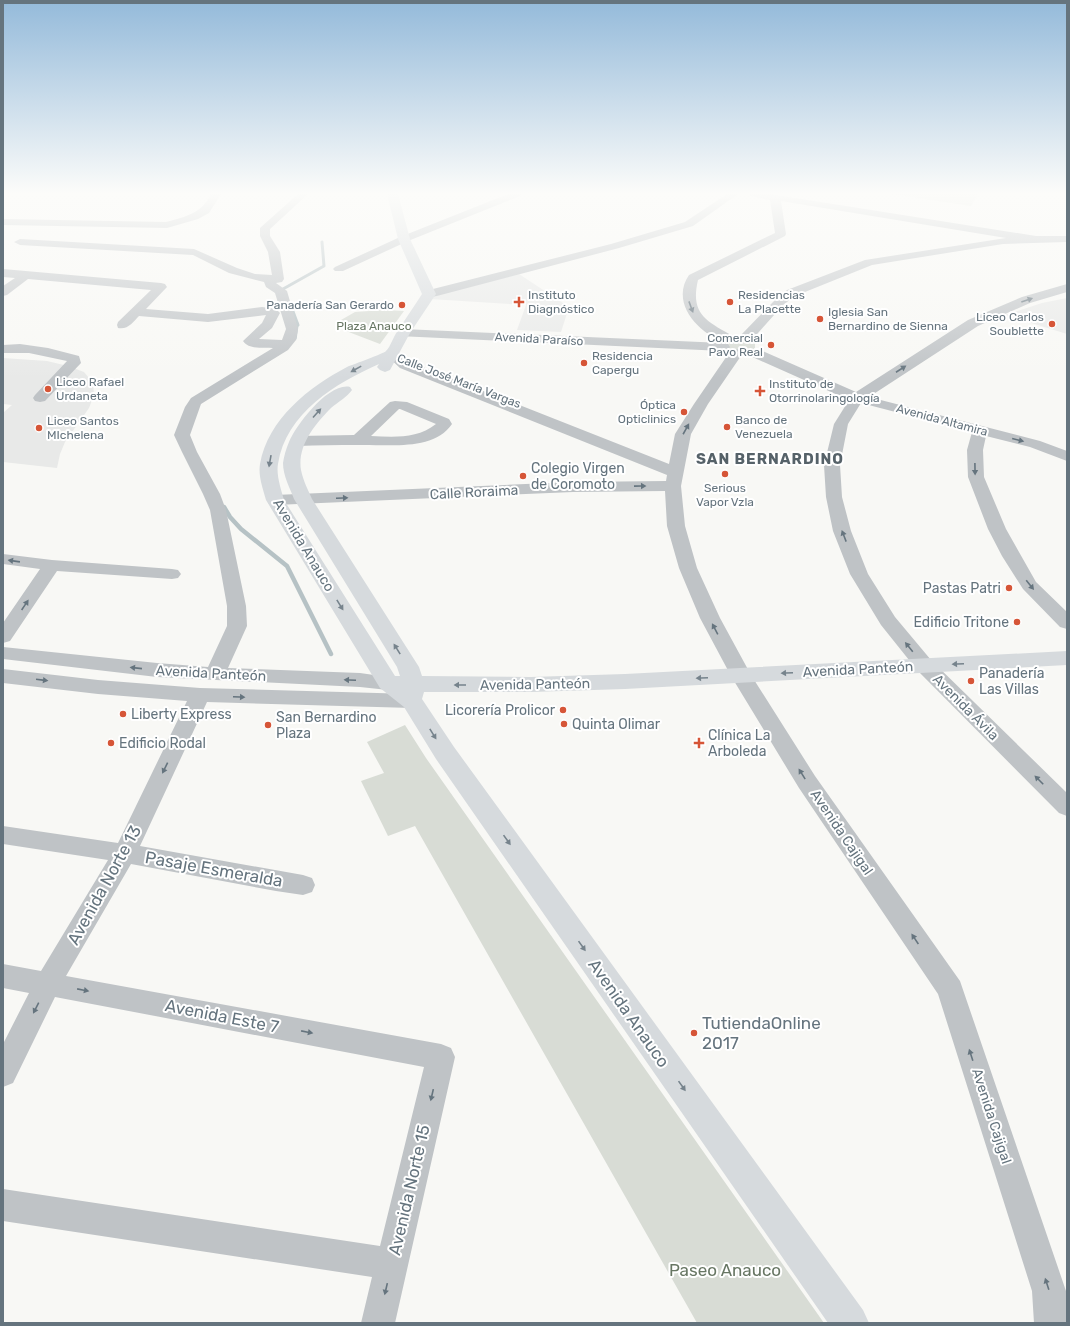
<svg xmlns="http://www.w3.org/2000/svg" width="1070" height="1326" font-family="Rubik,sans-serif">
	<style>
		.built { fill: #e8e9e8 }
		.green { fill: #d8dcd5 }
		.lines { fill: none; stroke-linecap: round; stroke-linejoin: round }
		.stream-far2 { stroke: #b6c2c5; stroke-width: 3 }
		.stream-far1 { stroke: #b6c2c5; stroke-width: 3.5 }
		.stream { stroke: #b6c2c5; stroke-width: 4.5 }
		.minor { fill: #bfc3c6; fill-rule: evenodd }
		.major { fill: #d6dadd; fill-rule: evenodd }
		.oneway { fill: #65747e }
		.oneway2 { fill: #76838c }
		.poi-dot { fill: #d65537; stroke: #fff; stroke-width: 1.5 }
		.labels { text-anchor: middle; stroke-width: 4; stroke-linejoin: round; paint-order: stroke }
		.far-poi-label { font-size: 12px; fill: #65747e; stroke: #fff; text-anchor: start }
		.far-park-label { font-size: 12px; fill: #677663; stroke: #fff }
		.far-street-label { font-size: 12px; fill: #65747e; stroke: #fff }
		.poi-label { font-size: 14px; fill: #65747e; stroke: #fff; text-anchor: start }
		.street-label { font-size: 14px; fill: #65747e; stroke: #fff }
		.far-district-label { font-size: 15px; font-weight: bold; letter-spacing: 1px; fill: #566269; stroke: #fff }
		.near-street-label { font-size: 17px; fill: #65747e; stroke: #fff }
		.near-poi-label { font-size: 17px; fill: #65747e; stroke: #fff; text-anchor: start }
		.near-park-label { font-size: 17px; fill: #677663; stroke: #fff }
	</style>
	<rect width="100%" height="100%" fill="#f8f8f5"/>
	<g class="built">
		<polygon points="519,274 569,307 561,332 517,330 526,305 430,299 441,294"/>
		<polygon points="1067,298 1067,334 1005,315 1042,303"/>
		<polygon points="3,358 47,361 68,366 84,372 93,383 94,395 89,408 65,442 60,454 57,468 3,462 3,413 12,405 3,404"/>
	</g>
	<g class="green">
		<polygon points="891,194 978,194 971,206"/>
		<polygon points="384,310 404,311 380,344 346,331 341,320 355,312"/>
		<path d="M734 339 749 340 755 344V348C747 355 730 354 725 344Z"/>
		<polygon points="405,725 426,758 824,1323 697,1323 415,826 388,836 361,781 384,773 367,742"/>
	</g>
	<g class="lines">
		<g class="stream-far2">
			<polyline points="285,294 283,289 324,266 322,242"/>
			<polyline points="291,306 298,325"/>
		</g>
		<polyline class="stream-far1" points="295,338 297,324"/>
		<polyline class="stream" points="224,507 230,517 241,529 287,566 331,654"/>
		<g class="minor">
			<path d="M211 194H221L209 213 198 219 167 228 3 225V219L166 222C187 216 201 214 211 194Z"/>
			<path d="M298 194H308L270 229V236L280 252 284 279 282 282 276 283 287 291 298 329 296 340 288 350 201 404 190 435 197 452 220 494 226 510 246 606 247 626 228 668 360 673 395 678 398 683 395 688 388 690 360 687 157 677 3 659V647L157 663 208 667 227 626V606L210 510 203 494 182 452 174 435 185 407 191 398 273 348C263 347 249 350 243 341L262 323 266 315 208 322 139 316C133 322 128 330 118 328L117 325 118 322 151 290 28 279 7 295 3 296V286L15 278 3 277V269L161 283 165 284 167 287 146 309 208 314 262 307 276 309 280 313 272 328 259 339 282 340 286 329 275 293 266 287 264 282 229 273 193 255 20 245 14 242 20 239 194 249 237 268 255 274 272 275 268 252 260 236V228Z"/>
			<polygon points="508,194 521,194 520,196 408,241 343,271 335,271 333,269 335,267 400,237"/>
			<polygon points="727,194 738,194 693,226 619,248 433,297 425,297 423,294 425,291 611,244 685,222"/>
			<path d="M749 194H770L1036 236H1067V242L1003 244 872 265 795 296 783 305 750 342H740L738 339 740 336 775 300 787 290 865 260 1006 238 781 201 786 234 785 236 698 280C690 314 706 321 733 336L735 339 733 342 728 343C701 336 669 304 689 275L775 233 770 200 750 196Z"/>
			<polygon points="1067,284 1067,292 1030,303 978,326 869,397 1040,441 1067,451 1067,461 1030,447 986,436 983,450 984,477 1006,529 1036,582 1067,612 1067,629 1060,627 1023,589 1002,556 988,529 968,477 967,450 972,432 861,403 848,424 840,465 842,497 851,531 868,574 895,617 931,660 1067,793 1067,816 1059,813 917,670 881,625 850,574 833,531 826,497 824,465 834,424 849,400 748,355 746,352 748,349 758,349 856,392 968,320 1022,297"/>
			<polygon points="403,329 723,343 728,344 730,347 728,350 723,351 398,336 397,333 398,330"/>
			<polygon points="20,344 48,348 79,356 81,363 45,401 40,402 35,401 33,398 35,395 67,361 29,353 3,353 3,345"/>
			<polygon points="736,349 741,350 743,353 708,404 691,434 681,486 685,526 697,568 720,618 751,675 815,776 960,981 1066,1291 1067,1323 1034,1323 1032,1291 938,994 799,788 731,676 700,618 679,568 667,526 665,491 573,492 275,505 269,504 267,500 269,496 275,495 573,482 666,481 667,475 400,368 385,354 387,351 397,351 410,362 669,464 675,434 694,404 731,350"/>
			<path d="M395 401 407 402 449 419 452 424C433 452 386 444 357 445 337 445 318 445 298 446L293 444 290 441 293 438 298 436 354 435 390 402ZM399 409H400L436 424C417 439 394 437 371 436Z"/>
			<polygon points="3,554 52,560 172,569 178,570 181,574 178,578 172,579 57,571 10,641 3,643 3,623 40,569 3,564"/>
			<polygon points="3,669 98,680 200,688 412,694 419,696 422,701 419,706 412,708 207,702 140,846 303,875 312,878 315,885 312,892 303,895 276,891 131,864 66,976 441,1044 451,1048 455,1057 395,1323 361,1323 372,1277 3,1221 3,1189 380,1246 424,1067 55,997 13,1083 3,1087 3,1044 29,993 3,988 3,964 41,971 108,860 3,844 3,826 118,843 187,701 98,694 3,683"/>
		</g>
		<path class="major" d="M387 194H398L410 239 436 294 410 333 390 370 385 372 380 370 377 367 379 364C336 383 286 413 278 464 276 475 281 489 284 500L395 676H400L397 667 294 499C290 488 283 476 283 463 284 456 286 449 289 442 296 425 329 382 350 387L352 390C347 397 338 402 331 408 315 424 297 446 301 470 303 480 308 490 312 499L419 667 422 676 531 677 625 674 1067 651V665L625 689 531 692H424L422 699 454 747 863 1310 869 1323H828L436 759 404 707 380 688 266 500C263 489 258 476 260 464 268 419 309 387 347 367 354 364 383 354 386 351 391 346 393 337 397 332 405 319 414 307 422 294L398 239Z"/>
	</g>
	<defs><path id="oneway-solid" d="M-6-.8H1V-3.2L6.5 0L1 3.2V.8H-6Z"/></defs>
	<g class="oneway">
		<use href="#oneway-solid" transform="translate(1027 300) rotate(-19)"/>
		<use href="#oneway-solid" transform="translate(691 307) rotate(70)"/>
		<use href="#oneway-solid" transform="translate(901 369) rotate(-33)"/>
		<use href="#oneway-solid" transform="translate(686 429) rotate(-61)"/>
		<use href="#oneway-solid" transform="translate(1018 440) rotate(14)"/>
		<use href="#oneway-solid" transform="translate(975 469) rotate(89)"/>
		<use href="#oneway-solid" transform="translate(640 486) rotate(-1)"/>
		<use href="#oneway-solid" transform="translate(342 498) rotate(-2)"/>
		<use href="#oneway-solid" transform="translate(844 536) rotate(-111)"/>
		<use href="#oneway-solid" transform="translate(14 561) rotate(-172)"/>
		<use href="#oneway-solid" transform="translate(1030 585) rotate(51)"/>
		<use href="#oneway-solid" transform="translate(25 605) rotate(-56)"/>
		<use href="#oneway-solid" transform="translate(715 629) rotate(-118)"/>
		<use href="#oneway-solid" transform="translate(909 647) rotate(-129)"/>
		<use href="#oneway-solid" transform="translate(136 668) rotate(-174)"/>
		<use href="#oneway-solid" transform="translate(42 680) rotate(7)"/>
		<use href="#oneway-solid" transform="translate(350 680) rotate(-178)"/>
		<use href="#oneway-solid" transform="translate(239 697) rotate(2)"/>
		<use href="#oneway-solid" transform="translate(165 768) rotate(116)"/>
		<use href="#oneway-solid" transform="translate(802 774) rotate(-122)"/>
		<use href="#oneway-solid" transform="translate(1039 780) rotate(-135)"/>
		<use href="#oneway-solid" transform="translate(915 939) rotate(-124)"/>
		<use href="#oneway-solid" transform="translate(83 990) rotate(11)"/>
		<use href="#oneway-solid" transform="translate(36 1008) rotate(117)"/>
		<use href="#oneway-solid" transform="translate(307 1032) rotate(11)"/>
		<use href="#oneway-solid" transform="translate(971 1055) rotate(-108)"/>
		<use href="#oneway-solid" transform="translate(432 1095) rotate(103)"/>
		<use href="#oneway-solid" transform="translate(1047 1284) rotate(-108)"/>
		<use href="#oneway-solid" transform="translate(386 1289) rotate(103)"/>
	</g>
	<g class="oneway2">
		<use href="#oneway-solid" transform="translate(356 369) rotate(151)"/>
		<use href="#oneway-solid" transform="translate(317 413) rotate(-48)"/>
		<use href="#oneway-solid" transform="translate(270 461) rotate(100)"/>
		<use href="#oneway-solid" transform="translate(340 605) rotate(58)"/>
		<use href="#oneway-solid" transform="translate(397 649) rotate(-122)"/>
		<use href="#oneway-solid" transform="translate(958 664) rotate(177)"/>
		<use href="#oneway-solid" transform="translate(787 673) rotate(177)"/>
		<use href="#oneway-solid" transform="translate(702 678) rotate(177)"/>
		<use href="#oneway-solid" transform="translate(460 685) rotate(-180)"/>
		<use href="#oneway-solid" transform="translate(433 734) rotate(58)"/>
		<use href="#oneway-solid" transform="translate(507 840) rotate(55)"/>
		<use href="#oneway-solid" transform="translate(582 946) rotate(55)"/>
		<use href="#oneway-solid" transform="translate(682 1086) rotate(55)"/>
	</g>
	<linearGradient id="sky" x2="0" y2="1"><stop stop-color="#94bada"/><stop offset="0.51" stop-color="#fcfcfa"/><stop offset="1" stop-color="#fcfcfa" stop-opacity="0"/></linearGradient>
	<rect width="1070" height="379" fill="url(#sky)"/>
	<g class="poi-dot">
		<path d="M517 296h4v4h4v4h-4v4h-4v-4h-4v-4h4z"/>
		<circle cx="730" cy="302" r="4"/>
		<circle cx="402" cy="305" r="4"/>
		<circle cx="820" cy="319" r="4"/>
		<circle cx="1052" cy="324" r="4"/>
		<circle cx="771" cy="345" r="4"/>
		<circle cx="584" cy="363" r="4"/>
		<circle cx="48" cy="389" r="4"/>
		<path d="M758 385h4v4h4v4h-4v4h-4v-4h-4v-4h4z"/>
		<circle cx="684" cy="412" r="4"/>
		<circle cx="727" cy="427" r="4"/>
		<circle cx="39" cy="428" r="4"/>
		<circle cx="725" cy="474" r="4"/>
		<circle cx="523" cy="476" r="4"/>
		<circle cx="1009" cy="588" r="4"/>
		<circle cx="1017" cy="622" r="4"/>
		<circle cx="971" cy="681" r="4"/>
		<circle cx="563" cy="710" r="4"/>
		<circle cx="123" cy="714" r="4"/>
		<circle cx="564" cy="724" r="4"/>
		<circle cx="268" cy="725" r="4"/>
		<circle cx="111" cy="743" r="4"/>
		<path d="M697 737h4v4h4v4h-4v4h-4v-4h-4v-4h4z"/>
		<circle cx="694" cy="1033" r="4"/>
	</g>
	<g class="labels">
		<g class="far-poi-label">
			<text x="528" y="299">Instituto<tspan x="528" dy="14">Diagnóstico</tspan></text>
			<text x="738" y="299">Residencias<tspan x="738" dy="14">La Placette</tspan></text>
			<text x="394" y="309" text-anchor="end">Panadería San Gerardo</text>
			<text x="828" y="316">Iglesia San<tspan x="828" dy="14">Bernardino de Sienna</tspan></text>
			<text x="1044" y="321" text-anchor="end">Liceo Carlos<tspan x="1044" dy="14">Soublette</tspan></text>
			<text x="763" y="342" text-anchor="end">Comercial<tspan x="763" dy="14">Pavo Real</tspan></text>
			<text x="592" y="360">Residencia<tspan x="592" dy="14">Capergu</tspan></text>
			<text x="56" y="386">Liceo Rafael<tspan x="56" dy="14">Urdaneta</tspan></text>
			<text x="769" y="388">Instituto de<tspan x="769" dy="14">Otorrinolaringología</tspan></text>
			<text x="676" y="409" text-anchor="end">Óptica<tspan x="676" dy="14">Opticlinics</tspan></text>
			<text x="735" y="424">Banco de<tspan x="735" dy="14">Venezuela</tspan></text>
			<text x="47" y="425">Liceo Santos<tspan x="47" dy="14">MIchelena</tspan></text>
			<text x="725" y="492" text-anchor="middle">Serious<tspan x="725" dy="14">Vapor Vzla</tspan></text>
		</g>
		<g class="far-park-label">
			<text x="374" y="330">Plaza Anauco</text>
		</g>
		<g class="far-street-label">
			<text transform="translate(539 339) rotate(3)" y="4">Avenida Paraíso</text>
			<text transform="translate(459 381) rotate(21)" y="4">Calle José María Vargas</text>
			<text transform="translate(942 420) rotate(15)" y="4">Avenida Altamira</text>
		</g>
		<g class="poi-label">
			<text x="531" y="473">Colegio Virgen<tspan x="531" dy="16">de Coromoto</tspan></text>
			<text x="1001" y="593" text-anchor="end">Pastas Patri</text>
			<text x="1009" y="627" text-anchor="end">Edificio Tritone</text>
			<text x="979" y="678">Panadería<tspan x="979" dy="16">Las Villas</tspan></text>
			<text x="555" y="715" text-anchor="end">Licorería Prolicor</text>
			<text x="131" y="719">Liberty Express</text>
			<text x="276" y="722">San Bernardino<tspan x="276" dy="16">Plaza</tspan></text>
			<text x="572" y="729">Quinta Olimar</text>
			<text x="708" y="740">Clínica La<tspan x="708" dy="16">Arboleda</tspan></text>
			<text x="119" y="748">Edificio Rodal</text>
		</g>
		<g class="street-label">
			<text transform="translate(474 492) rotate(-3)" y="5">Calle Roraima</text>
			<text transform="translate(304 545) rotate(59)" y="5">Avenida Anauco</text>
			<text transform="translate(858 669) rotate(-3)" y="5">Avenida Panteón</text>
			<text transform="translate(211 673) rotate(3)" y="5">Avenida Panteón</text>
			<text transform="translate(535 684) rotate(-1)" y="5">Avenida Panteón</text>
			<text transform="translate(966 707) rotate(45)" y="5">Avenida Ávila</text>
			<text transform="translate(842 832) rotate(56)" y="5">Avenida Cajigal</text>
			<text transform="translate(992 1116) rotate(72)" y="5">Avenida Cajigal</text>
		</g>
		<g class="far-district-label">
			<text x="770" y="464">SAN BERNARDINO</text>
		</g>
		<g class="near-street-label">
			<text transform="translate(214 869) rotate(10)" y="6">Pasaje Esmeralda</text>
			<text transform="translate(104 885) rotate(-61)" y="6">Avenida Norte 13</text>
			<text transform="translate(629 1013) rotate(55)" y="6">Avenida Anauco</text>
			<text transform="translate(222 1016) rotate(11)" y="6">Avenida Este 7</text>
			<text transform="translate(409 1190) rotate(-77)" y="6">Avenida Norte 15</text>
		</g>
		<g class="near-poi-label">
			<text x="702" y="1029">TutiendaOnline<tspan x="702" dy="20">2017</tspan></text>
		</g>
		<g class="near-park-label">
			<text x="725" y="1276">Paseo Anauco</text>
		</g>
	</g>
	<rect width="1070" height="1326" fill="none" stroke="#65747e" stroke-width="8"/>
</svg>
